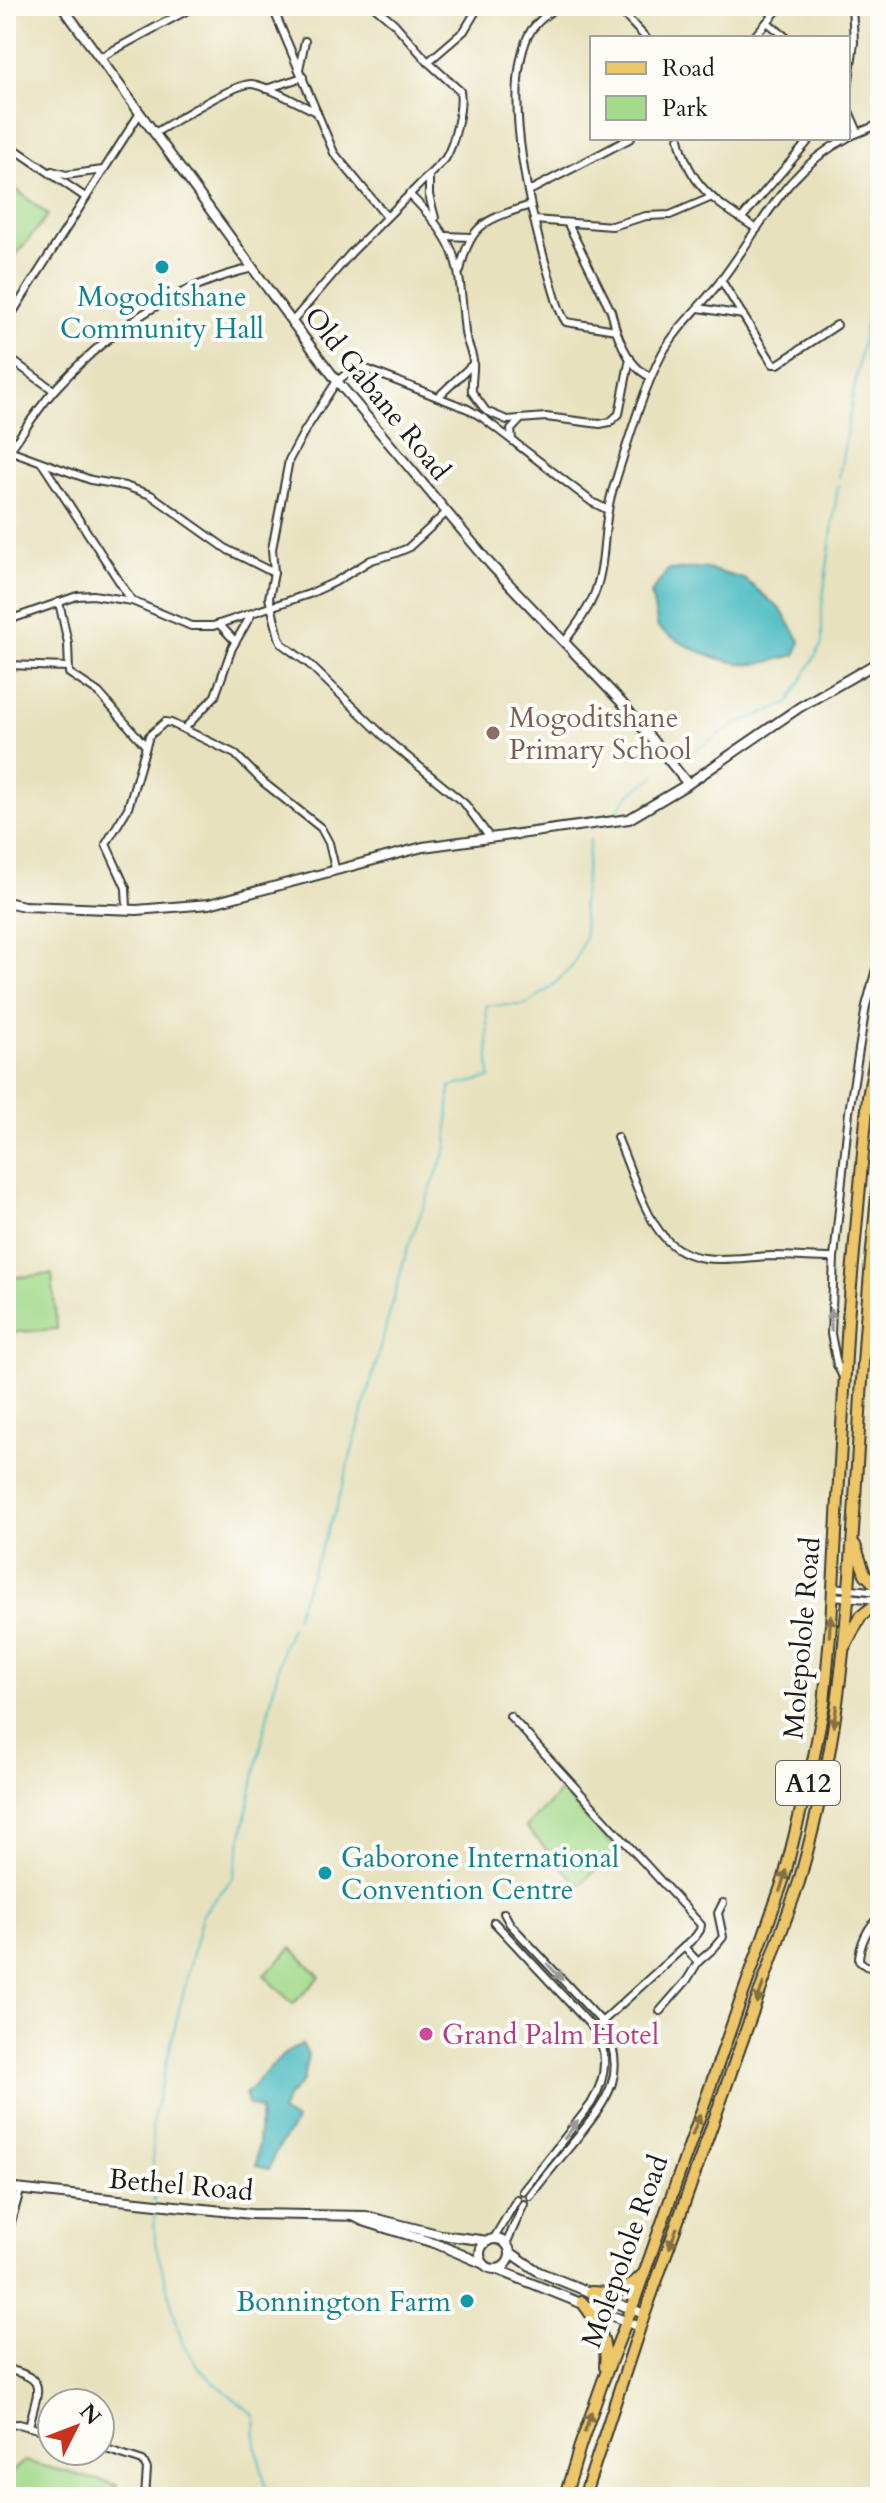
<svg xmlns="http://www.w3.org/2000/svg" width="886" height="2503" font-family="Cardo,serif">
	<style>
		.green { fill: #a3da8b; stroke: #607b54; stroke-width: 2 }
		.water { fill: #4dbcc3; stroke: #346c70; stroke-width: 2 }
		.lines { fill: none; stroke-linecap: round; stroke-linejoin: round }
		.stream { stroke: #4dbcc3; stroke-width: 2 }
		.minor-casing { stroke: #3a3a34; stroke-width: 10 }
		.tertiary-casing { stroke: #3a3a34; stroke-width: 12 }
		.primary-casing { stroke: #3a3a34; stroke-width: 14 }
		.minor { stroke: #fff; stroke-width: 6 }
		.tertiary { stroke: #fff; stroke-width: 8 }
		.primary { stroke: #ecc669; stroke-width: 10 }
		.oneway { fill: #999 }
		.oneway2 { fill: #847142 }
		.culture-dot { fill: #0f9aa8; stroke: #fdfcf7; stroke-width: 3 }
		.education-dot { fill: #8d6e63; stroke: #fdfcf7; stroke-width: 3 }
		.hotel-dot { fill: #d1479c; stroke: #fdfcf7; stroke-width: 3 }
		.labels { text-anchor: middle; stroke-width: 8; stroke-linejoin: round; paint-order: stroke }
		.shield { fill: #fdfcf7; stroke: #605f5e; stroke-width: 2 }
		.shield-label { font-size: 26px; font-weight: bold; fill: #1c1c1c }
		.culture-label { font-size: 28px; fill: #0d838f; stroke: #fdfcf7 }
		.street-label { font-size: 28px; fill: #1c1c1c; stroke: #fdfcf7 }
		.education-label { font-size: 28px; fill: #785e54; stroke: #fdfcf7; text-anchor: start }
		.hotel-label { font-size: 28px; fill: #b23c85; stroke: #fdfcf7; text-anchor: start }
	</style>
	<rect width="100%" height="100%" fill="#fdfcf7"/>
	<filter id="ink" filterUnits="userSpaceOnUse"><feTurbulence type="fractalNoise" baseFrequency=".0125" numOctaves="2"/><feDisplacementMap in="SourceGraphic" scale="16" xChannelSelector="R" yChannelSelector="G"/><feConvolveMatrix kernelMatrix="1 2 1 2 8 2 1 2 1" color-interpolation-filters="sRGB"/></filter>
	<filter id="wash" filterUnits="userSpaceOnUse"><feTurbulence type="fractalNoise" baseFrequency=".006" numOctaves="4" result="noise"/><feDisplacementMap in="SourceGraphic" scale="32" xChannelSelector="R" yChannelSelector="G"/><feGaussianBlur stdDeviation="1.8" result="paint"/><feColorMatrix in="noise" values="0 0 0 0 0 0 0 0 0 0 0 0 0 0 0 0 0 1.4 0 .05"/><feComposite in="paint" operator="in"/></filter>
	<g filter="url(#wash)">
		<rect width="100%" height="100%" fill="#e7e1bd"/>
		<g class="green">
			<polygon points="6,181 48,215 6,268"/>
			<polygon points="52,1274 57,1329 6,1333 6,1278"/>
			<polygon points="561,1791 617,1850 579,1886 526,1827"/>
			<polygon points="292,1948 320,1977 293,2004 264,1975"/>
			<polygon points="24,2461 117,2485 104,2497 15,2497 6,2487 6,2477"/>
		</g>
		<g class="water">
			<path d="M705 568 746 580 781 610 800 641 796 655C781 658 761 666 746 664 715 661 683 646 658 628L651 593 668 570Z"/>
			<polygon points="302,2044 308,2054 303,2081 287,2098 281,2112 296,2121 274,2155 269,2169 256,2166 261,2109 247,2104 245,2094 284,2054"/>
		</g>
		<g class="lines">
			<g class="stream">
				<polyline points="839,477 880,240"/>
				<polyline points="682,758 735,725 789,703 822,644 822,605 838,485"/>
				<polyline points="612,816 631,793 657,775"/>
				<polyline points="295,1617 337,1506 408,1246 447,1148 450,1087 490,1078 486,1005 525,1005 549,989 573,966 585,936 582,905 590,840"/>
				<polyline points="154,2202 152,2123 202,1915 233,1878 263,1736 283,1647 291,1627"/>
				<polyline points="154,2208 155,2243 182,2342 200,2370 255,2416 256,2446 268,2497"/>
			</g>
		</g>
	</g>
	<g filter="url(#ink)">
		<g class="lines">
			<defs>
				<g id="minor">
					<polyline points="272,6 334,153 386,216"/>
					<path d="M557 6C547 15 534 23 528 36 501 96 532 221 551 282 555 295 558 311 566 322L616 330C622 347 633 370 651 377"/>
					<polyline points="616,6 646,38"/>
					<polyline points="67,13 75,6"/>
					<polyline points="767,22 787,38"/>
					<polyline points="753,38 781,6"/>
					<polyline points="101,57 195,6"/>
					<polyline points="428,62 464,31 479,6"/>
					<polyline points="299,69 305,41"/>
					<polyline points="848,88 854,42 852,6"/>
					<polyline points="266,89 303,77"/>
					<polyline points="848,109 858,132"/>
					<path d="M155 133C171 123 236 82 252 84 271 87 298 104 317 112"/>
					<polyline points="848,137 880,124"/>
					<path d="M679 138C689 187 718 204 757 229"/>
					<polyline points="6,143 85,197"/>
					<polyline points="52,171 66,175 103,170"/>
					<polyline points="429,175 429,195 435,218"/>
					<polyline points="529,191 631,138"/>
					<path d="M409 194C461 245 458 263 465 332 466 342 472 351 473 361 474 371 471 382 472 392L486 411 507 420 546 417 600 424 610 422 619 414 630 358"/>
					<polyline points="741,219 811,138"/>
					<polyline points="534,220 612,226 646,216 670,215 710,198"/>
					<polyline points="568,224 611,311 616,330"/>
					<polyline points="445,236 471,237"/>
					<path d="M460 271C470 222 487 220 530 205"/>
					<polyline points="721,280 773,364 778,364 837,325"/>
					<polyline points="699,308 743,315"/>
					<path d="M292 322 351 253 445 159C454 145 463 108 460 91L428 62 394 23 374 6"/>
					<polyline points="6,323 140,113"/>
					<polyline points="6,356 52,389"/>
					<polyline points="438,397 473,364"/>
					<polyline points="512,440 511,430 521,419"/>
					<polyline points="9,450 91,480 125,486 151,495 228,550 274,573"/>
					<path d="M10 450C26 428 40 405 59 385 112 328 177 285 253 268"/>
					<polyline points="42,463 132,601"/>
					<polyline points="59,602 68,643 69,673 99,693 145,745"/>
					<polyline points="6,621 77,596 93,595 132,601 191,626 213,626 309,594 335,582 371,560 396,553 408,548 447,512"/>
					<polyline points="219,624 235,641"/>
					<path d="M565 641C576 626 587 612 594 595 607 562 602 526 612 492 626 449 641 394 662 354 676 328 701 306 719 283 761 229 783 171 847 138"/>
					<polyline points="6,665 68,667"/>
					<polyline points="184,729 215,696 232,648 251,615"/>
					<polyline points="490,838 465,804 392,744 309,664 282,644 279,637 269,598 274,573 272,549 289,460 304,432 337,381 353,369 361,367 468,409 483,418 592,502 608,510"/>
					<polyline points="127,909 126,888 106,844 128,808 149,736 165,722 171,723 235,754 263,782 321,828 329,843 335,868"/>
					<path d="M617 1137C629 1164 645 1218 665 1238 693 1269 735 1257 771 1256 792 1256 813 1258 834 1258"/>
					<polyline points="843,1377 837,1365 831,1334 834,1258 849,1112 866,1006 880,954"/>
					<polyline points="832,1587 880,1592"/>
					<polyline points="832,1596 880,1600"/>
					<polyline points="510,1716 701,1925 700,1930 695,1937 594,2029"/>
					<path d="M504 1913 510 1924 602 2022C630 2072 608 2099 577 2138 561 2157 545 2176 530 2196"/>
					<path d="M880 1917C868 1925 859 1946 859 1961L866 1966 880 1970"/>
					<path d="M494 1922 594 2029C610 2054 606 2079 591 2104L523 2191"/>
					<polyline points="698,1962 713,1949 723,1937 718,1913 723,1903"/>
					<polyline points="660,2011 687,1980 698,1962 684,1947"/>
					<polyline points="6,2239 20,2191"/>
					<polyline points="493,2240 517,2199"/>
					<polyline points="506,2244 524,2204"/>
					<path d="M6 2369C50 2379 37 2389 29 2427"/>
					<polyline points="6,2425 19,2424 52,2433"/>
					<polyline points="100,2447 143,2461 147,2469 145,2497"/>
				</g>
				<g id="tertiary">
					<polyline points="62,6 292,322 337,381 491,565 623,704 688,784"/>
					<polyline points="6,902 24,906 137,910 209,904 423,847 629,819 688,784 800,707 880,661"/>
					<polyline points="6,2188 251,2214 366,2216 441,2235 488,2241"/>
					<polyline points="353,2216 363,2221 437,2244 484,2264"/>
					<circle cx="495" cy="2254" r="15"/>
					<polyline points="510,2252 539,2272 644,2314"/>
					<polyline points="496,2269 640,2327"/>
				</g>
				<g id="primary">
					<polyline points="855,1545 865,1574 880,1590"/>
					<polyline points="845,1646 861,1616 880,1601"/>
					<path d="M591 2292C616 2294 624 2294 642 2275"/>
					<path d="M582 2302C598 2323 608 2340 605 2367"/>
					<polyline points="565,2497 580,2446 603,2381 634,2302 784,1878 813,1761 824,1704 831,1624 848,1319 868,1097 880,1032"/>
					<path d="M584 2497 640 2327 799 1882C815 1825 828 1768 836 1710 854 1581 856 1451 866 1322 870 1269 875 1216 880 1164"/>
				</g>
			</defs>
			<use href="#minor" class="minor-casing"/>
			<use href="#tertiary" class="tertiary-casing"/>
			<use href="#primary" class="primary-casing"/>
			<use href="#minor" class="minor"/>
			<use href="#tertiary" class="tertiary"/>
			<use href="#primary" class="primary"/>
		</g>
		<defs><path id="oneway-solid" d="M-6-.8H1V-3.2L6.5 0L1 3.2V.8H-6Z" transform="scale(2)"/></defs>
		<g class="oneway">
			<use href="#oneway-solid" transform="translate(831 1320) rotate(-91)"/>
			<use href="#oneway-solid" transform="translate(555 1972) rotate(47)"/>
			<use href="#oneway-solid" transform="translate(571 2130) rotate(-52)"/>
		</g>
		<g class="oneway2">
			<use href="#oneway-solid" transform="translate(830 1626) rotate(-86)"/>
			<use href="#oneway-solid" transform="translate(835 1716) rotate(99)"/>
			<use href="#oneway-solid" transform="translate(783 1881) rotate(-73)"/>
			<use href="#oneway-solid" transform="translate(760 1993) rotate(109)"/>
			<use href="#oneway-solid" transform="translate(696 2125) rotate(-69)"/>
			<use href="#oneway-solid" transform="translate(673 2238) rotate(110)"/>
			<use href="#oneway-solid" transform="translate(588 2422) rotate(-71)"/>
		</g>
	</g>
	<g class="culture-dot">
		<circle cx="162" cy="267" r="8"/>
		<circle cx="325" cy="1873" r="8"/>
		<circle cx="467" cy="2301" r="8"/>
	</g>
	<circle class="education-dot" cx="493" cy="733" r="8"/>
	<circle class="hotel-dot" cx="426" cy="2034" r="8"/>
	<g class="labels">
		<rect class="shield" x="776" y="1761" width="64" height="44" rx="6"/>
		<g class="shield-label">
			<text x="808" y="1792">A12</text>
		</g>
		<g class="culture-label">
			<text x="162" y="306">Mogoditshane<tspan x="162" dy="32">Community Hall</tspan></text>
			<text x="341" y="1867" text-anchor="start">Gaborone International<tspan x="341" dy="32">Convention Centre</tspan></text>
			<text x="451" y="2311" text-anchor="end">Bonnington Farm</text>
		</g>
		<g class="street-label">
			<text transform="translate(378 393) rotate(51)" y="10">Old Gabane Road</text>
			<text transform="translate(801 1638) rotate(-85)" y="10">Molepolole Road</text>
			<text transform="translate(181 2184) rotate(5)" y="10">Bethel Road</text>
			<text transform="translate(624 2251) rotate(-70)" y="10">Molepolole Road</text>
		</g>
		<g class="education-label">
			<text x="509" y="727">Mogoditshane<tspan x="509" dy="32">Primary School</tspan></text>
		</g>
		<g class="hotel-label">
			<text x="442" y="2044">Grand Palm Hotel</text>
		</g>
	</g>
	<rect width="886" height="2503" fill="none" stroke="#fdfcf7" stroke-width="32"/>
	<rect x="590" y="36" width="260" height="104" fill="#fdfcf7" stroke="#a3a29f" stroke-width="2"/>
	<rect x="606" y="62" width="40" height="12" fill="#ecc669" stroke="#a3a29f" stroke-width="2"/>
	<text x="662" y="76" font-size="24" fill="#1c1c1c">Road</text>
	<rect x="606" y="96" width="40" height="24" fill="#a3da8b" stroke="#a3a29f" stroke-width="2"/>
	<text x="662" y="116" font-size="24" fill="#1c1c1c">Park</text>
	<g transform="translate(76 2427) rotate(48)"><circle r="38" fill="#fdfcf7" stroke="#a3a29f" stroke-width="2"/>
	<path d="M0-6L14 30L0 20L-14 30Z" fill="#c8321e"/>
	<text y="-12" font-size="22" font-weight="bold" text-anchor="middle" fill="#1c1c1c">N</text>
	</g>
</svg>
